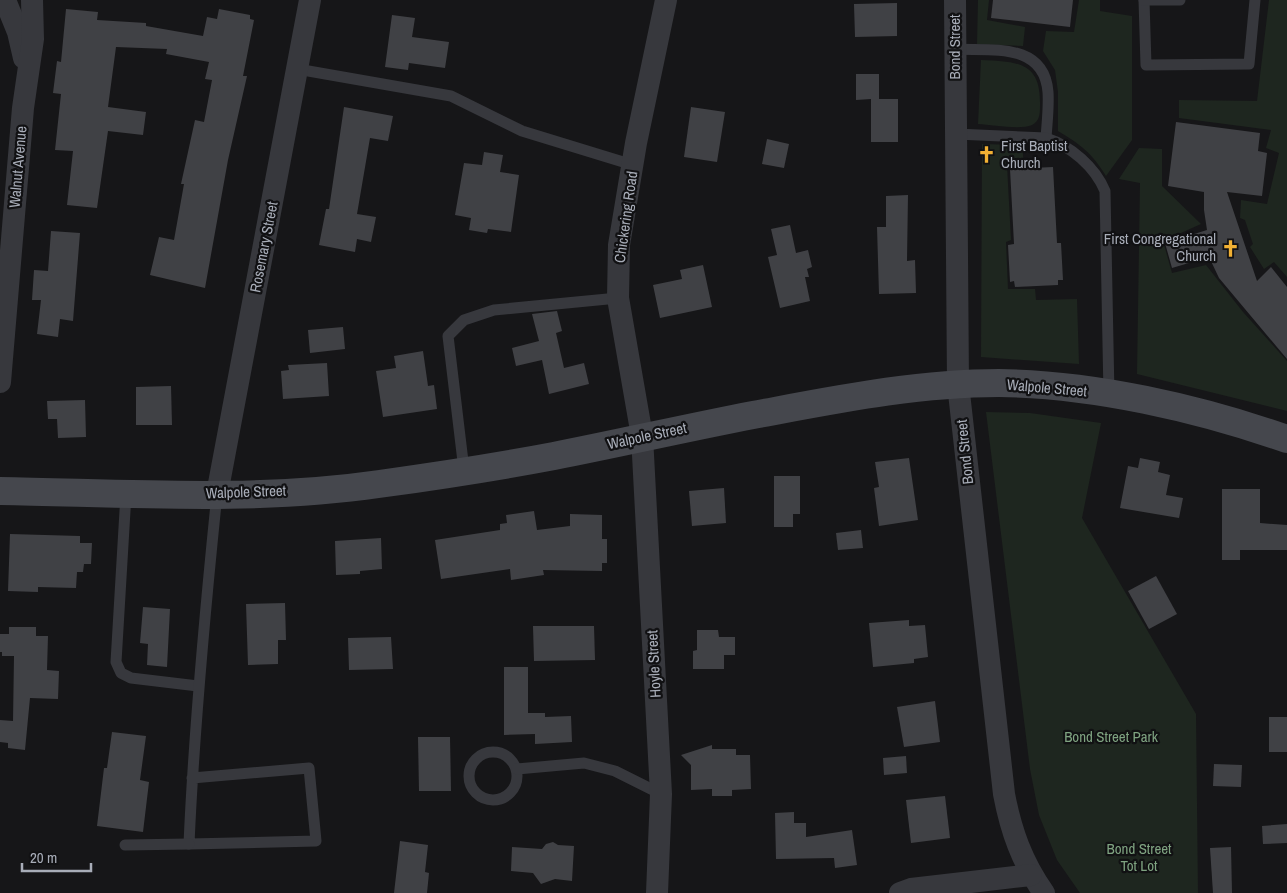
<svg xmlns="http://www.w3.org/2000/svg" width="1287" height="893" font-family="'Archivo Narrow',sans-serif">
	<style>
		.green { fill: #1e261f }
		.building { fill: #404145 }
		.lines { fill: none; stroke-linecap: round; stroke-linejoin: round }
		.service { stroke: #37383d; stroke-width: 11 }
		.minor { stroke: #37383d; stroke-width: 22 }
		.secondary { stroke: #45474d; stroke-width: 28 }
		.labels { text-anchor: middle; stroke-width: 4.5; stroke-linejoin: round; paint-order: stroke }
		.street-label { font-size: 15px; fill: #a8adb8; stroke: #111113 }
		.poi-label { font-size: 15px; fill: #a8adb8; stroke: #111113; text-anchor: start }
		.park-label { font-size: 15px; fill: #7fa381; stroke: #111113 }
	</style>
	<rect width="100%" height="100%" fill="#161618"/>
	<g class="green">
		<polygon points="978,0 989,0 987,20 1025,27 1023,46 977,44"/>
		<path d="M1079 0H1100V11L1132 16V140L1106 176C1092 153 1080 144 1058 131V92L1055 70 1043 51 1046 31 1074 32Z"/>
		<polygon points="1269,0 1287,0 1287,277 1274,262 1264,269 1250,247 1253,244 1245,220 1240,218 1241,200 1267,204 1279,153 1266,148 1271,130 1179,118 1179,100 1257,101"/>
		<path d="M981 60C1017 62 1041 61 1040 105 1040 113 1040 121 1032 125 1021 130 992 125 978 124Z"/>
		<polygon points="982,144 1022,145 1024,165 1007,165 1011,240 1006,242 1008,289 1035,289 1036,300 1077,299 1079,364 981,357"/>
		<polygon points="1139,148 1162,149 1162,186 1201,224 1163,241 1172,273 1206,265 1243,312 1287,361 1287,411 1137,374 1140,183 1119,179"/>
		<polygon points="986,412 1030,413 1101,423 1082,518 1196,714 1198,893 1080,893 1057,860 1039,815 1030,769"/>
	</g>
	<g class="building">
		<polygon points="993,0 1073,0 1070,27 991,18"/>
		<polygon points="897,3 897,36 855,37 854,4"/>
		<polygon points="66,9 98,12 97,20 146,23 146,26 203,36 207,17 217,19 219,9 250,15 250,19 254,20 243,76 247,76 228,160 205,288 150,275 159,237 174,240 184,184 181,184 195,120 204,122 212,80 205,79 209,62 166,54 167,49 116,47 108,107 146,112 143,135 108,131 97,208 67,205 73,151 55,150 61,94 53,93 57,61 61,62"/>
		<polygon points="392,15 415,18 412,37 449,42 445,68 409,63 408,70 385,67"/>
		<polygon points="856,74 879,74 879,99 898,99 898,142 871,142 871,99 856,100"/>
		<polygon points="344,107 393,116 388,141 370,138 357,214 376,217 371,242 357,239 355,252 319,245 326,209 329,209"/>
		<polygon points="691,107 725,112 717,162 684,157"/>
		<polygon points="1176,122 1260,133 1258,151 1267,153 1262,196 1227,192 1257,281 1271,267 1287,287 1287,359 1219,278 1209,257 1172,268 1165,243 1207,230 1204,210 1204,192 1168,186"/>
		<polygon points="767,139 789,144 784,168 762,164"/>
		<polygon points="484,152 503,155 500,172 519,175 511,232 488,229 487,233 469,230 471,218 455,215 464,163 482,165"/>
		<polygon points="1053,167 1057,243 1061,243 1063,280 1058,280 1058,285 1015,287 1014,281 1010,282 1008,245 1014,244 1010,169"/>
		<polygon points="908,195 907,261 915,260 916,293 879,294 877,227 886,227 886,196"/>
		<polygon points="790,225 796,253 808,250 812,267 807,269 809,277 805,277 810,301 780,308 768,257 777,255 771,229"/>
		<polygon points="51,231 80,233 73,321 60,319 58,337 37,334 41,300 32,300 34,270 48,271"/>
		<polygon points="703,265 712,307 660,318 653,285 682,279 680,270"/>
		<polygon points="557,311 562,331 556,333 564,368 584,363 589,384 549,394 542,360 516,366 512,348 539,341 532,314"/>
		<polygon points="343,327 345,349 310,353 308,330"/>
		<polygon points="423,351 428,386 434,385 437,409 383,417 376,371 396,368 394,356"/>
		<polygon points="327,363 329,396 283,399 281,371 289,370 288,365"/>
		<polygon points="171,386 172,425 136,425 136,387"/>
		<polygon points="85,400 86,437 58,438 57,419 48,419 47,401"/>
		<polygon points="909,458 918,520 879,526 874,488 879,487 875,462"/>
		<polygon points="1140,458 1160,462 1158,472 1170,475 1166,495 1183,498 1179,518 1120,508 1128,466 1138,468"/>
		<polygon points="774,476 800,476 800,514 793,514 793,527 774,527"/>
		<polygon points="724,488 726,523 692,526 689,491"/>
		<polygon points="1222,489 1260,489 1260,523 1287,525 1287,550 1240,550 1240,560 1222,560"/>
		<polygon points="534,511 537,530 570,526 570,514 602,515 602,539 607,539 607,563 602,563 602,571 543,570 544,575 511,580 510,569 441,579 435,540 500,530 500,524 507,523 506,515"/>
		<polygon points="861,530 863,548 838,550 836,533"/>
		<polygon points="10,534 80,536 80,543 92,543 91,564 84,564 83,572 77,572 76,588 38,587 38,592 8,591"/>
		<polygon points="381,538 382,569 360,571 360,574 336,575 335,541"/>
		<polygon points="1156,576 1177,614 1149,629 1128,591"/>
		<polygon points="285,603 286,640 278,640 278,664 248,665 246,604"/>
		<polygon points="143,607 170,609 167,667 147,665 148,644 140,643"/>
		<polygon points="909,620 909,626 925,625 928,657 914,659 914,663 873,667 869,623"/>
		<polygon points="533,626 594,626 595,660 534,661"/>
		<polygon points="9,627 36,627 36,636 48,636 47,670 59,671 58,699 30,698 25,750 8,748 8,743 0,742 0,720 13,721 14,656 2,656 2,652 0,652 0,634 9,634"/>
		<polygon points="697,630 718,630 719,637 735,637 735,655 724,655 724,669 693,669 693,651 697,650"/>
		<polygon points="391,637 393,669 349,670 348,638"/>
		<polygon points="504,667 528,667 528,713 545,713 545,717 571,716 572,742 535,744 535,734 504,735"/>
		<polygon points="935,701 940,742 904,747 897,707"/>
		<rect x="1269" y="717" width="18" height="35"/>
		<polygon points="112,732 146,736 140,780 149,782 143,832 97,826 104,768 107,768"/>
		<polygon points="418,737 450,737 451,791 419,791"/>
		<polygon points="712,745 712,749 736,749 736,755 750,755 751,789 732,790 732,796 712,796 712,789 691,790 691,765 681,755"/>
		<polygon points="906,756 907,773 884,775 883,758"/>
		<polygon points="1214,764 1242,765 1241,787 1213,786"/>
		<polygon points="945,796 950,838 911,843 906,800"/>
		<polygon points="794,812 794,823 806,823 806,837 852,830 857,865 835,868 834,858 776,859 775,813"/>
		<polygon points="1287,824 1287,843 1263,844 1262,826"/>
		<polygon points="400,841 428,845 425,872 429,873 427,893 394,893"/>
		<polygon points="553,842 558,845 574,846 572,881 555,879 541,884 533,873 511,871 512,847 542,849 546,844"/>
		<polygon points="1231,847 1232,893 1213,893 1210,848"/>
	</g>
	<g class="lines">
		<g class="service">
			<polyline points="1144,0 1146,65 1249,64 1255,0"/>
			<polyline points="1144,0 1180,0"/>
			<path d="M955 49C992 51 1044 42 1048 92 1049 107 1047 123 1046 138"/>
			<polyline points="297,69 451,96 522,131 633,165"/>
			<path d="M956 134 1046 138C1071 146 1095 167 1105 191L1109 395"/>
			<polyline points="464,470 448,336 464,320 494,310 618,298"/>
			<polyline points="126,494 116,662 121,673 131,678 198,686"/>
			<circle cx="493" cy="776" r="24"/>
			<polyline points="517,769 584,763 615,771 661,794"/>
			<path d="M192 778 309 768 316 841 189 844C194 727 205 611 217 494"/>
			<polyline points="125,845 189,844"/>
		</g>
		<g class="minor">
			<polyline points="5,0 18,32 24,58"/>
			<path d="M955 0 958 384 1004 794C1011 831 1022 862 1044 893"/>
			<polyline points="0,382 23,108 33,39 32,0"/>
			<polyline points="217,494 310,0"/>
			<polyline points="657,893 661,794 642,436 618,298 619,245 636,143 666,0"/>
			<polyline points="900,893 911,889 1031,875"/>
		</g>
		<path class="secondary" d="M0 491C126 493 254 502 379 484 437 476 496 467 554 456 620 443 686 428 753 415 834 400 916 383 999 383 1093 384 1198 408 1287 439"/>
	</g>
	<defs>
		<symbol id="church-bare" viewBox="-9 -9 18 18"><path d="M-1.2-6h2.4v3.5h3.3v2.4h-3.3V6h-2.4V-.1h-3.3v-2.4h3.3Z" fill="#f2b134" stroke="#111113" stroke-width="2.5" paint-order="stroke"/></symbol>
	</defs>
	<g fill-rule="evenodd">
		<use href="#church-bare" x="974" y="142" width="25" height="25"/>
		<use href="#church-bare" x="1218" y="236" width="25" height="25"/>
	</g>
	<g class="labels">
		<g class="street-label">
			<text transform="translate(955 47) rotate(-90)" y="5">Bond Street</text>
			<text transform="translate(18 167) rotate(-85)" y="5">Walnut Avenue</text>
			<text transform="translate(626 217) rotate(-82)" y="5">Chickering Road</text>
			<text transform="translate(264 247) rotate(-79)" y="5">Rosemary Street</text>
			<text transform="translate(1047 388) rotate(5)" y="5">Walpole Street</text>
			<text transform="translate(647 436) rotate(-12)" y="5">Walpole Street</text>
			<text transform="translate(965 452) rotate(-96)" y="5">Bond Street</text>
			<text transform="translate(246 492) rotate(-2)" y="5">Walpole Street</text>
			<text transform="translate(654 664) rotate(-93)" y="5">Hoyle Street</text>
		</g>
		<g class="poi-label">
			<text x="1001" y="151">First Baptist<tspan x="1001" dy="17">Church</tspan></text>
			<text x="1216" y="244" text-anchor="end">First Congregational<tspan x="1216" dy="17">Church</tspan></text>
		</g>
		<g class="park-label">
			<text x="1111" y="742">Bond Street Park</text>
			<text x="1139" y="854">Bond Street<tspan x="1139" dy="17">Tot Lot</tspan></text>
		</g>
	</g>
	<path d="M22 863v8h69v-8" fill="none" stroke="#a8adb8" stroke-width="2.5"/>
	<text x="30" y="863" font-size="15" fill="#a8adb8" stroke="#111113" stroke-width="4" paint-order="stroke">20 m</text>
</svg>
